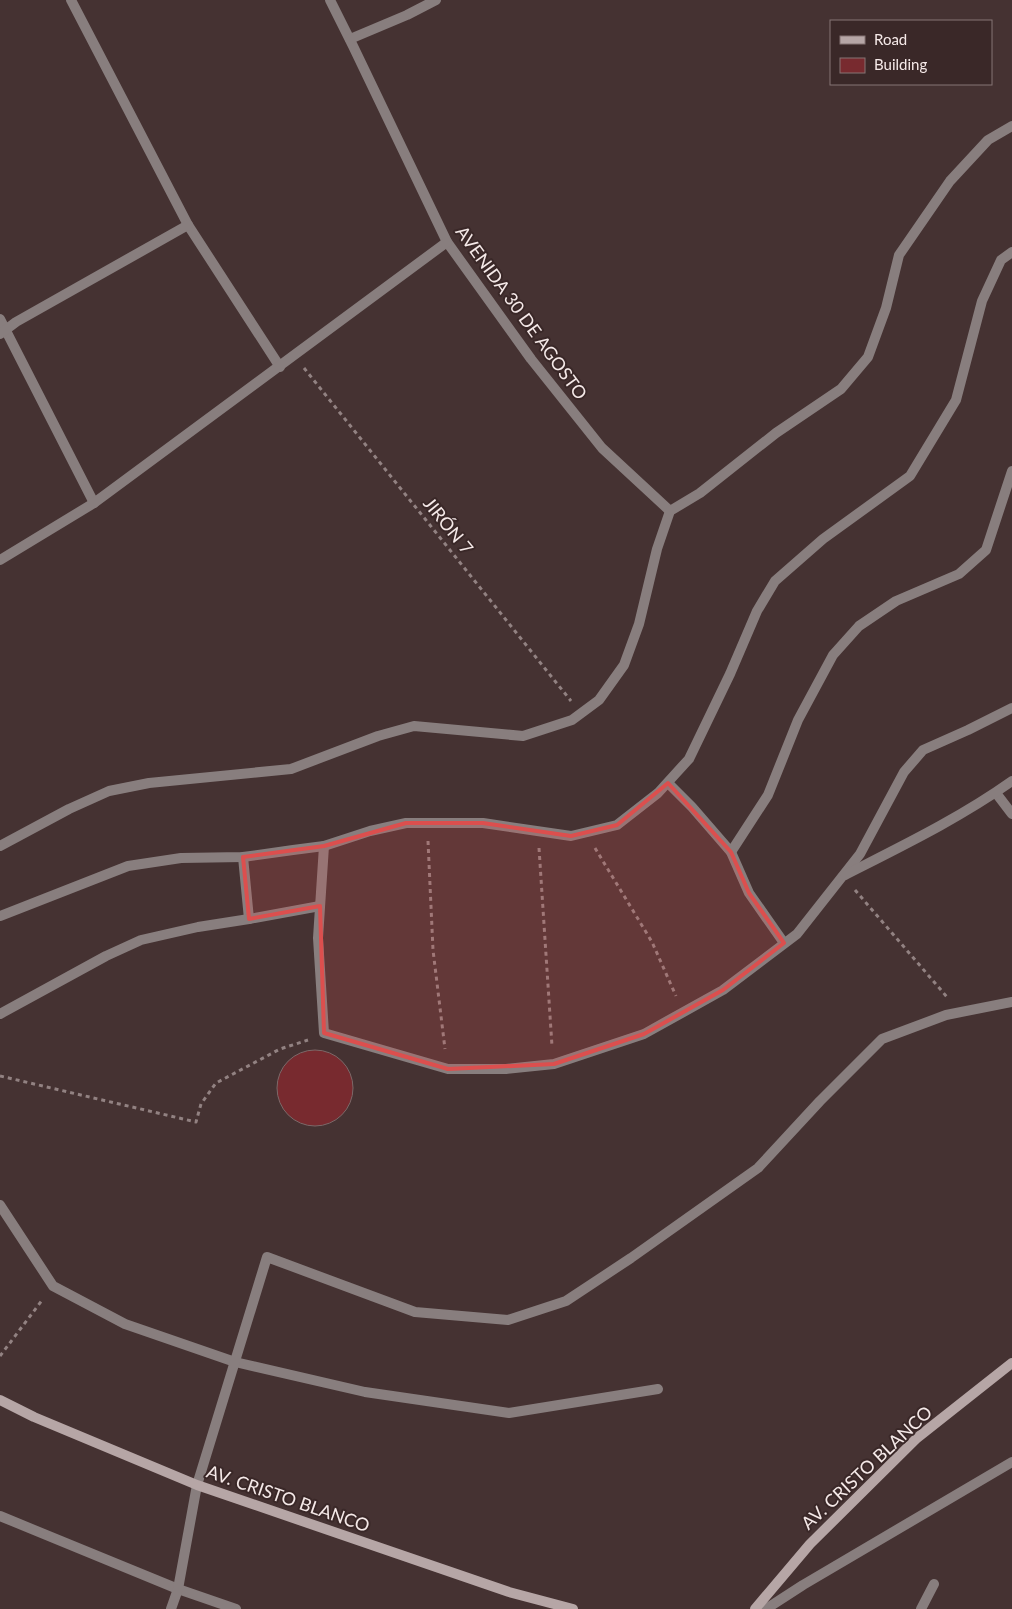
<svg xmlns="http://www.w3.org/2000/svg" width="1012" height="1609" font-family="Lato,sans-serif">
	<style>
		.building { fill: #782a2f; stroke: #7d6868 }
		.lines { fill: none; stroke-linecap: round; stroke-linejoin: round }
		.path { stroke: #928282; stroke-width: 3; stroke-dasharray: 4 4; stroke-linecap: butt }
		.street { stroke: #887e7e; stroke-width: 10 }
		.secondary { stroke: #b6a6a6; stroke-width: 10 }
		.marked { fill: #dc4f4e; fill-opacity: 0.2; stroke: #dc4f4e; stroke-width: 4; stroke-linejoin: round }
		.labels { text-anchor: middle; stroke-width: 4; stroke-linejoin: round; paint-order: stroke }
		.street-label { font-size: 18px; fill: #f5e9e8; stroke: #3a2828 }
	</style>
	<rect width="100%" height="100%" fill="#453232"/>
	<circle class="building" cx="315" cy="1088" r="38"/>
	<g class="lines">
		<g class="path">
			<polyline points="304,368 571,701"/>
			<polyline points="428,841 433,950 445,1049"/>
			<polyline points="539,848 552,1046"/>
			<polyline points="595,848 652,942 676,996"/>
			<polyline points="855,890 947,997"/>
			<polyline points="0,1076 196,1122 201,1104 216,1083 280,1049 308,1040"/>
			<polyline points="0,1356 43,1299"/>
		</g>
		<g class="street">
			<polyline points="71,0 188,225 280,367"/>
			<polyline points="330,0 353,46 447,242 531,359 602,448 670,511"/>
			<polyline points="350,39 407,15 436,0"/>
			<polyline points="0,319 94,503"/>
			<polyline points="0,334 16,322 188,225"/>
			<polyline points="0,560 94,503 447,242"/>
			<polyline points="668,783 692,807 731,852 749,893 784,943"/>
			<polyline points="996,793 1012,814"/>
			<polyline points="0,846 69,809 109,791 149,783 291,769 378,736 414,726 523,736 572,720 599,700 624,665 639,624 657,549 670,511 700,493 776,433 841,389 868,357 886,308 899,255 950,181 988,140 1012,126"/>
			<polyline points="324,846 318,938 324,1033 448,1069 506,1069 554,1064 644,1034 723,990 797,934 860,854 904,772 923,750 968,730 1012,708"/>
			<polyline points="731,852 768,795 798,720 833,655 859,626 896,601 959,574 986,550 1012,471"/>
			<polyline points="243,857 249,919"/>
			<path d="M845 875C902 846 960 818 1012 781"/>
			<polyline points="0,916 128,866 181,858 243,857 293,850 324,846 370,831 406,823 483,823 571,836 617,825 658,793 689,759 730,674 757,611 775,581 823,539 910,476 956,400 982,301 1001,260 1012,252"/>
			<polyline points="0,1014 106,956 141,940 198,927 249,919 320,906"/>
			<polyline points="0,1205 53,1286 125,1324 235,1362 365,1392 509,1413 658,1389"/>
			<polyline points="0,1516 178,1589 236,1609"/>
			<polyline points="171,1609 178,1589 197,1485 267,1257 415,1312 508,1320 566,1301 631,1258 758,1168 820,1101 882,1039 946,1015 1012,1002"/>
			<polyline points="766,1609 803,1585 1012,1462"/>
			<polyline points="921,1609 934,1584"/>
		</g>
		<g class="secondary">
			<polyline points="0,1400 34,1417 197,1485 509,1592 573,1609"/>
			<polyline points="755,1609 810,1544 917,1438 1012,1363"/>
		</g>
	</g>
	<path class="marked" d="M668 783 731 852 749 893 784 943 723 990 644 1034 554 1064 448 1069 324 1033 320 906 249 919 243 857 324 846 406 823H483L571 836 617 825Z"/>
	<g class="labels">
		<g class="street-label">
			<text transform="translate(521 313) rotate(54)" y="6">AVENIDA 30 DE AGOSTO</text>
			<text transform="translate(448 526) rotate(51)" y="6">JIRÓN 7</text>
			<text transform="translate(867 1468) rotate(-43)" y="6">AV. CRISTO BLANCO</text>
			<text transform="translate(288 1499) rotate(19)" y="6">AV. CRISTO BLANCO</text>
		</g>
	</g>
	<rect x="830" y="20" width="162" height="65" fill="#3a2828" stroke="#857575"/>
	<rect x="840" y="36" width="25" height="8" fill="#b6a6a6" stroke="#857575"/>
	<text x="874" y="45" font-size="15" fill="#f5e9e8">Road</text>
	<rect x="840" y="58" width="25" height="15" fill="#782a2f" stroke="#857575"/>
	<text x="874" y="70" font-size="15" fill="#f5e9e8">Building</text>
</svg>
